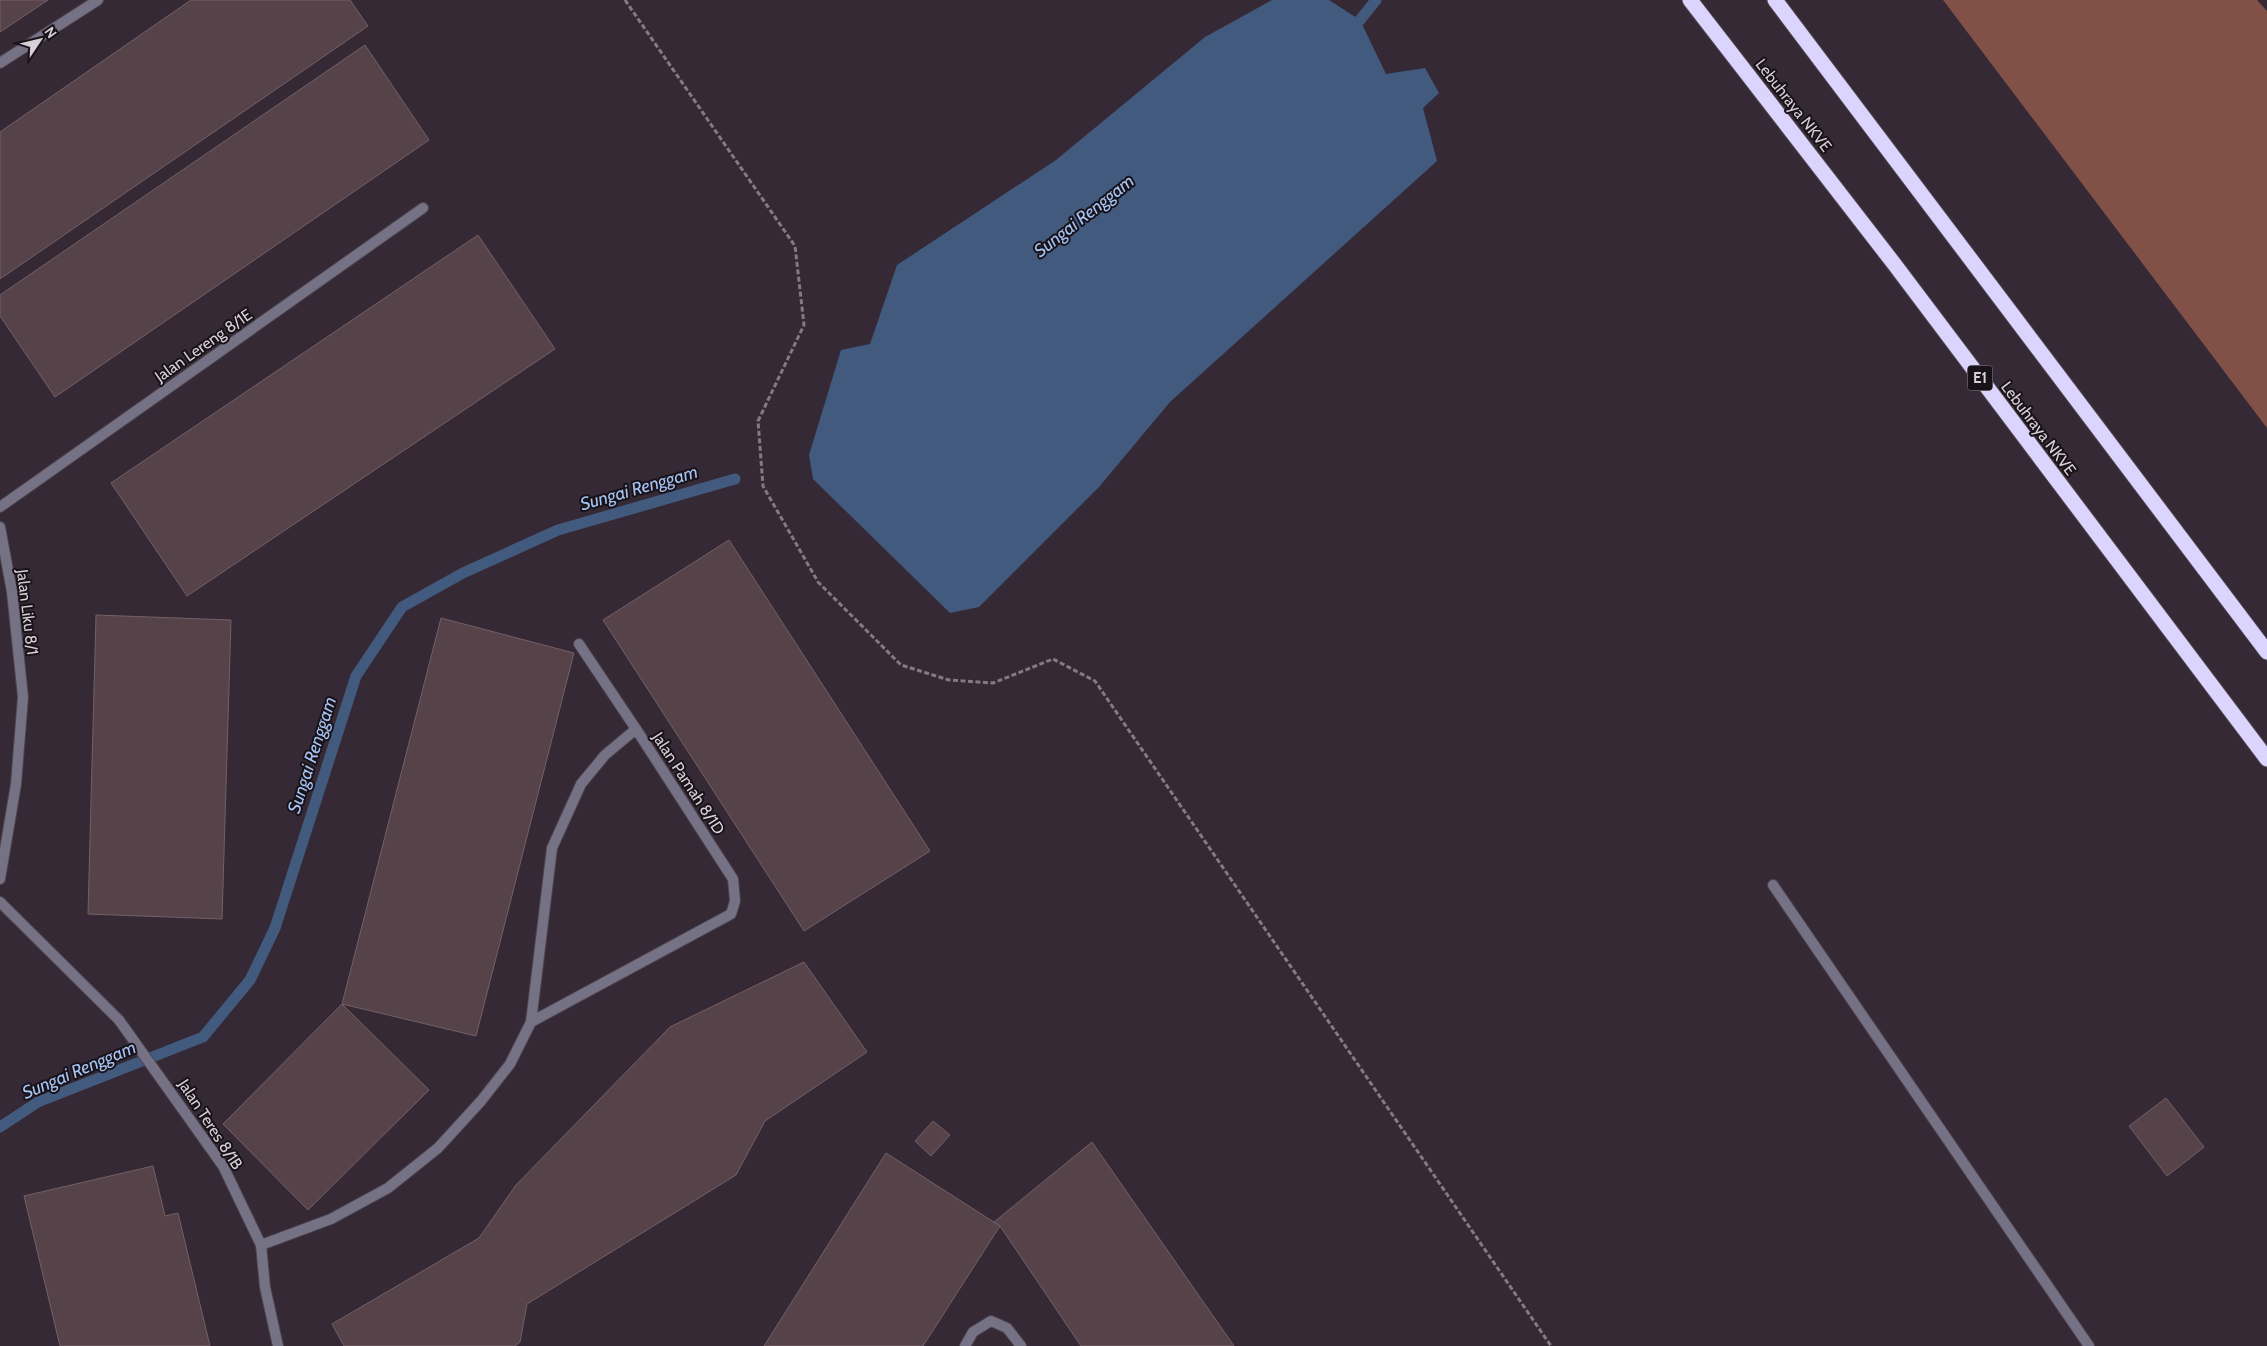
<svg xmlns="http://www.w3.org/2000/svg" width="2267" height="1346" font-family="Cabin,sans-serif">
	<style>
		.forest { fill: #815148 }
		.water { fill: #435a7f }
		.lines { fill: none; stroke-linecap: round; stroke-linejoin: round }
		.stream { stroke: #435a7f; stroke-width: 11 }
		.building { fill: #564349; stroke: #746066 }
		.service-casing { stroke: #4e444e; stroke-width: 12 }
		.minor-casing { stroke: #4e444e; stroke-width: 12 }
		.tertiary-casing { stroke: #4e444e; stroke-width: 12 }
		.motorway-casing { stroke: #4e444e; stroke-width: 17 }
		.path { stroke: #837a83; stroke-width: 3; stroke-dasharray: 5 2.5; stroke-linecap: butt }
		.service { stroke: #767286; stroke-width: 10 }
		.minor { stroke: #767286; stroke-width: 10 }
		.tertiary { stroke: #767286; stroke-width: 10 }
		.motorway { stroke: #dbd4fc; stroke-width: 15 }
		.labels { text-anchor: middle; stroke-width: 4; stroke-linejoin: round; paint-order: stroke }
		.shield { fill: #191319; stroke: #9e979e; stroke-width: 1 }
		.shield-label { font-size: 15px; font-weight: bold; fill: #d7d0d7 }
		.street-label { font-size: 16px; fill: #d7d0d7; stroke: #191319 }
		.water-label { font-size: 18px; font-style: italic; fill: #a5c3f4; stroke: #191319 }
	</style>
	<rect width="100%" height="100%" fill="#342934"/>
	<polygon class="forest" points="1943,0 2257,0 2267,11 2267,428"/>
	<polygon class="water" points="1272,0 1329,0 1360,20 1386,74 1425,68 1439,93 1423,108 1437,161 1170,402 1099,487 979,607 950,613 813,479 809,455 841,350 870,344 897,265 1056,160 1205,37"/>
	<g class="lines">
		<g class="stream">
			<polyline points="1348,29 1360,20 1376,0"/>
			<polyline points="0,1127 38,1102 203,1037 250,980 275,928 356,676 402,607 463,573 558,530 735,479"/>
		</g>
	</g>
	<g class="building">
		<polygon points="0,0 48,0 0,32"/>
		<polygon points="191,0 350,0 368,26 0,279 0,132"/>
		<polygon points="365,45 429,140 55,397 0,316 0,295"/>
		<polygon points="478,235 555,349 187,596 111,483"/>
		<polygon points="729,540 930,851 804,931 603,620"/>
		<polygon points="96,615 231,620 222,919 88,914"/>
		<polygon points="441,618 574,653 476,1036 342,1004"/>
		<polygon points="804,962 867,1052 765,1121 736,1175 527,1304 520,1342 515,1346 344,1346 332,1324 479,1238 516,1185 670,1027"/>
		<polygon points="342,1004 429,1090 308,1210 223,1124"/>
		<polygon points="2166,1098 2204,1147 2167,1176 2129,1126"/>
		<polygon points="933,1121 950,1135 931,1156 915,1141"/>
		<polygon points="1092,1142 1234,1346 1081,1346 1000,1226 994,1222"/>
		<polygon points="886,1153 1000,1226 923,1346 764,1346"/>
		<polygon points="153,1166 165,1216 178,1213 210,1346 60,1346 24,1196"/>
	</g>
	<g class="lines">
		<defs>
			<polyline id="service" points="1773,885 2089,1346"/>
			<g id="minor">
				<polyline points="0,63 98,0"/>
				<polyline points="0,507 423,208"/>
				<polyline points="579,644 636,729"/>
				<polyline points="261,1245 331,1219 388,1188 438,1148 481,1101 510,1064 531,1022 552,848 581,784 605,755 636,729 733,879 735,901 731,914 531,1022"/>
				<polyline points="965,1346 973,1332 991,1321 1007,1328 1021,1346"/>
			</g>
			<g id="tertiary">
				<polyline points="0,527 12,592 23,697 16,784 0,879"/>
				<polyline points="0,902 119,1020 223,1166 261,1245 265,1287 278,1346"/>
			</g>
			<g id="motorway">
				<polyline points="1690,0 1895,265 2267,759"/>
				<polyline points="1775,0 2267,652"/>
			</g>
		</defs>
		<use href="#service" class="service-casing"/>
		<use href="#minor" class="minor-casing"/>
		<use href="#tertiary" class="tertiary-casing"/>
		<use href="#motorway" class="motorway-casing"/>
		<polyline class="path" points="625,0 795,246 804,325 758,421 763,486 818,582 901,665 949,680 993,683 1053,659 1095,681 1551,1346"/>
		<use href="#service" class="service"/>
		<use href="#minor" class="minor"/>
		<use href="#tertiary" class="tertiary"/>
		<use href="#motorway" class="motorway"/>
	</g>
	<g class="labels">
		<rect class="shield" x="1967.5" y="365.5" width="25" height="25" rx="4"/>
		<g class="shield-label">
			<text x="1980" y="383">E1</text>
		</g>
		<g class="street-label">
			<text transform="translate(1794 105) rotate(52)" y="6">Lebuhraya NKVE</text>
			<text transform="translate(203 345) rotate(-35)" y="6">Jalan Lereng 8/1E</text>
			<text transform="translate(2039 428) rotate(53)" y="6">Lebuhraya NKVE</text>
			<text transform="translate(28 612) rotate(83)" y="6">Jalan Liku 8/1</text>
			<text transform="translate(689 783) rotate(57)" y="6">Jalan Pamah 8/1D</text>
			<text transform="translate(211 1124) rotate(57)" y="6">Jalan Teres 8/1B</text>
		</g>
		<g class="water-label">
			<text transform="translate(1084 216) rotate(-38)" y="6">Sungai Renggam</text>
			<text transform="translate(639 488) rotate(-16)" y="6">Sungai Renggam</text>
			<text transform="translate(312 755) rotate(-72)" y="6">Sungai Renggam</text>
			<text transform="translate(79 1070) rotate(-23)" y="6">Sungai Renggam</text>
		</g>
	</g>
	<g transform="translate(40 40) rotate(55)" stroke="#191319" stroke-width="4" paint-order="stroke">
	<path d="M0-4L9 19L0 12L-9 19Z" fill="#d7d0d7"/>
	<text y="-8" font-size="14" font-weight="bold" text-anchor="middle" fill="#d7d0d7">N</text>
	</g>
</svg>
